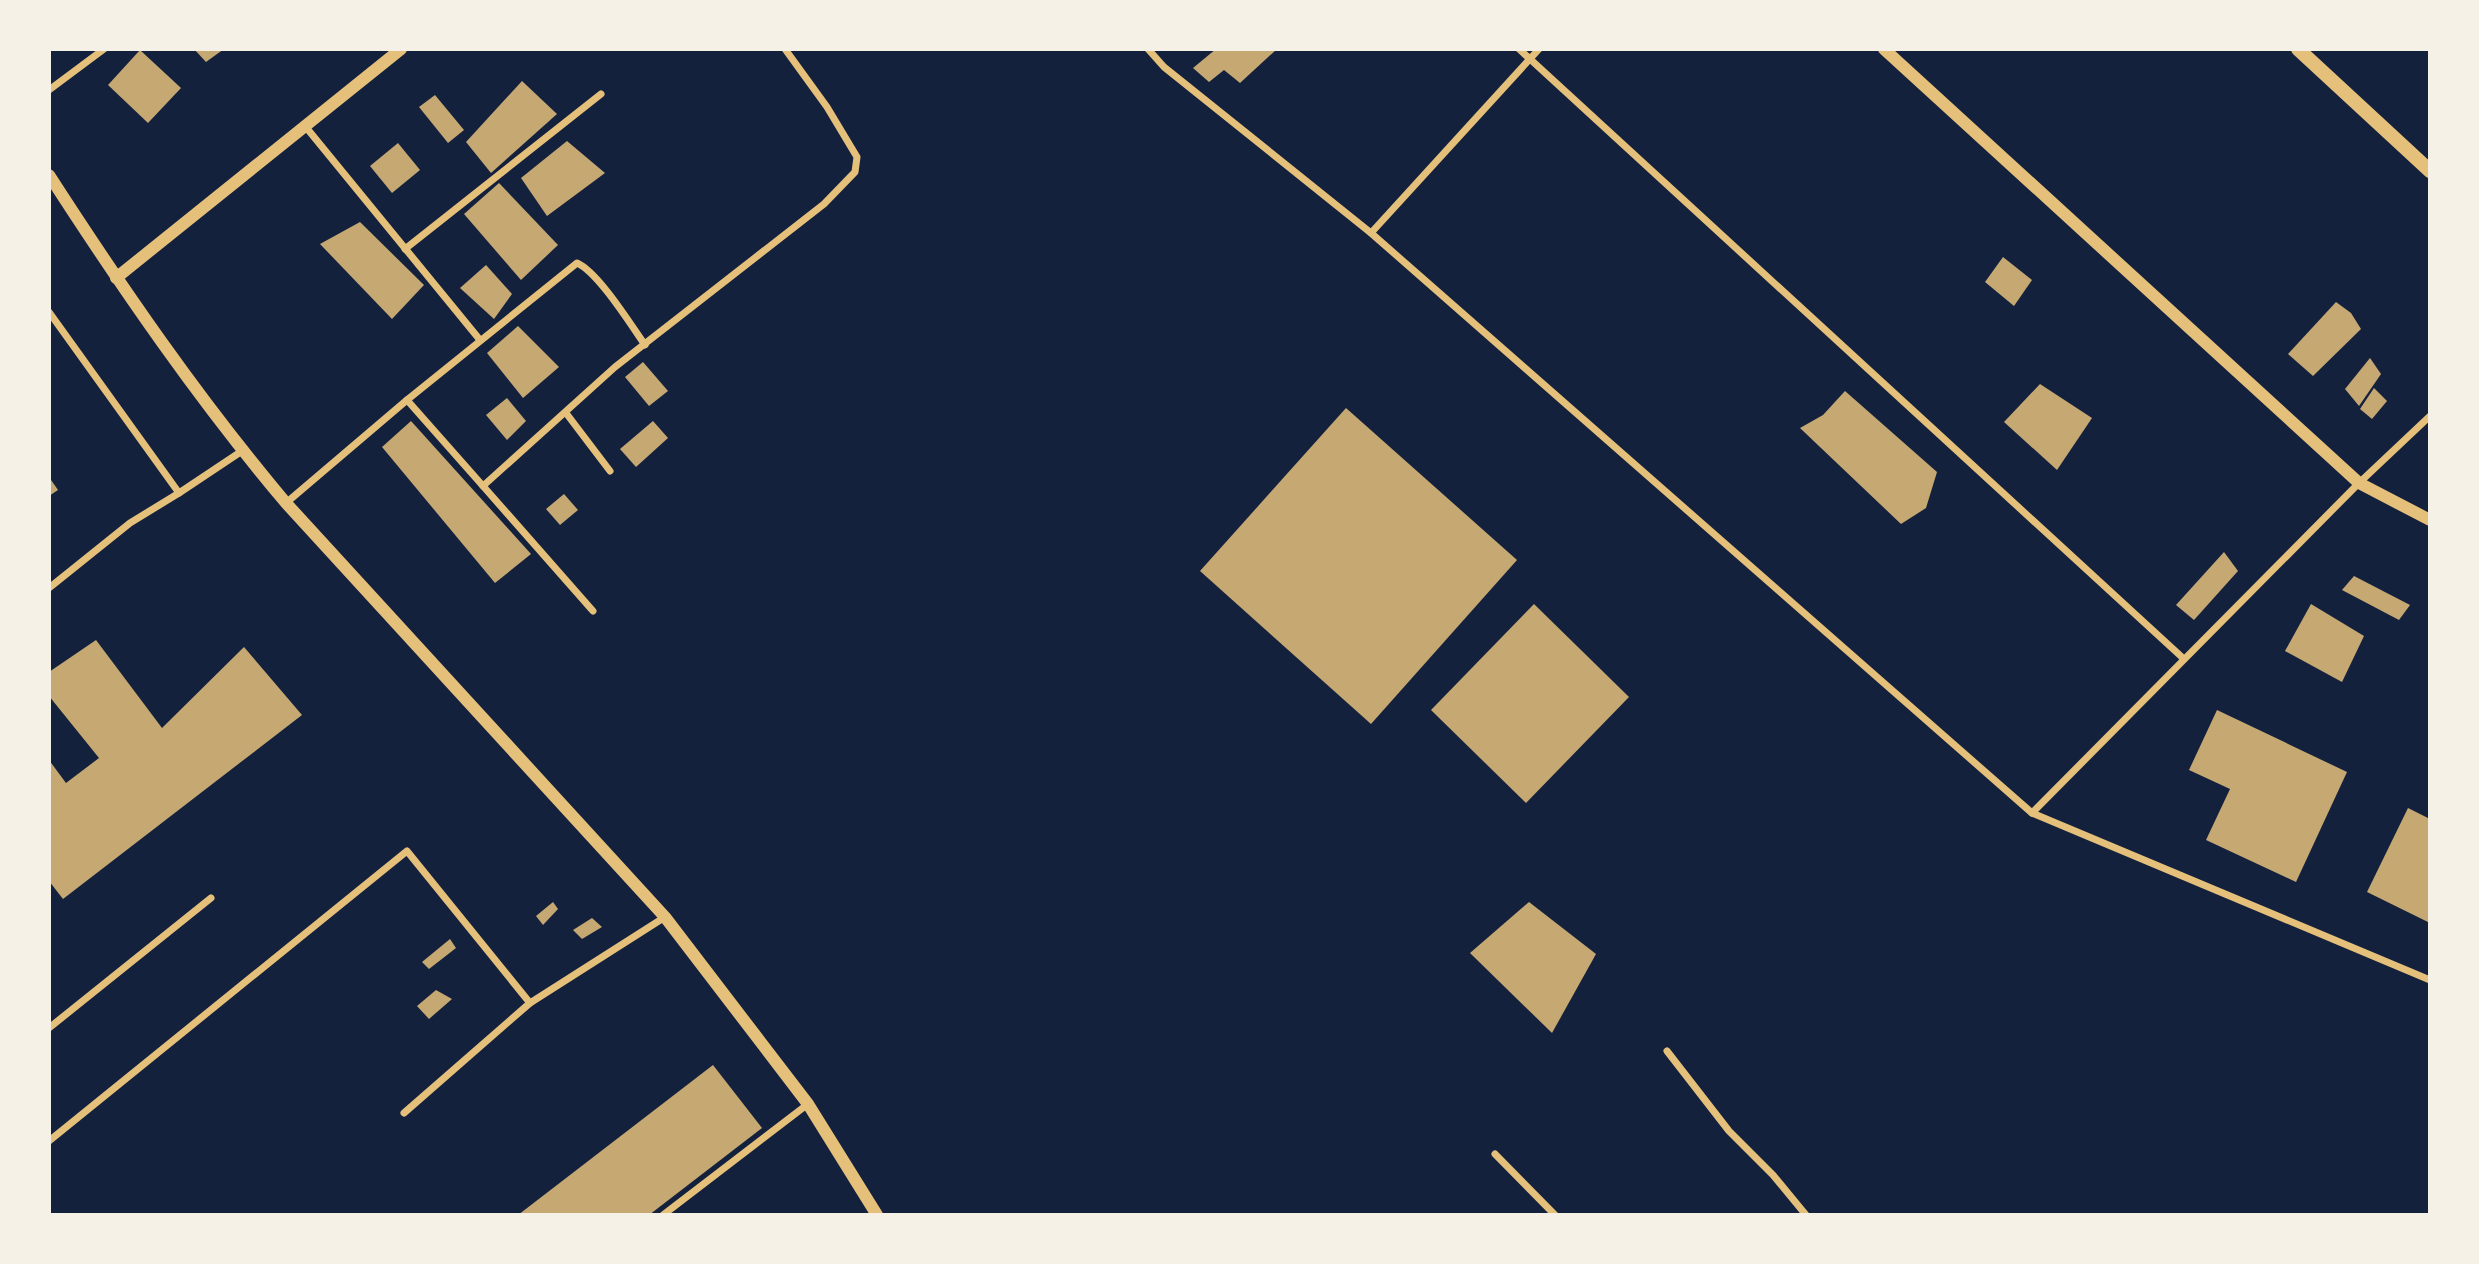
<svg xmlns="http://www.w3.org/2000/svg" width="2479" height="1264" font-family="'Sofia Sans Condensed',sans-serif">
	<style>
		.building { fill: #c6a872 }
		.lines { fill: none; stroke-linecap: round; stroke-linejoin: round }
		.minor { stroke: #e5c07b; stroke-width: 7 }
		.tertiary { stroke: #e5c07b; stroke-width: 12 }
		.secondary { stroke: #e5c07b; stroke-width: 14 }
	</style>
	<rect width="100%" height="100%" fill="#14213d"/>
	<g class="building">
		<polygon points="194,49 224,49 206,62"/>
		<polygon points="1216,49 1277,49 1240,83 1224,70 1209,82 1193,68"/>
		<polygon points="140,50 181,88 148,123 108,85"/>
		<polygon points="522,81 557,114 491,173 466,142"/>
		<polygon points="435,95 464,130 448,143 419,107"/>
		<polygon points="567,141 605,173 547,216 521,178"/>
		<polygon points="398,143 420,170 392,193 370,166"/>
		<polygon points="499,183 558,245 521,280 464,214"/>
		<polygon points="360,222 424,285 392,319 320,244"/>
		<polygon points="2003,257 2032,280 2014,306 1985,282"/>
		<polygon points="486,265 512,294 494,319 460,288"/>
		<polygon points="2336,302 2351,313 2361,329 2313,376 2288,354"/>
		<polygon points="518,326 559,367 523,398 487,353"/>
		<polygon points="2370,358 2381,374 2359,406 2345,389"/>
		<polygon points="643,362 668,391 649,406 625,377"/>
		<polygon points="2040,384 2092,418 2057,470 2004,422"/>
		<polygon points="2374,388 2387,401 2372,419 2360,409"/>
		<polygon points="1845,391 1937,472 1926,508 1901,524 1800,428 1823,415"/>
		<polygon points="507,398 526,421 507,440 486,415"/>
		<polygon points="1346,408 1517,560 1371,724 1200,571"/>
		<polygon points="411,421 531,554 495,583 382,447"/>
		<polygon points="653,421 668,438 636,467 620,449"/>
		<polygon points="49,477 58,490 49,496"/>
		<polygon points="564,494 578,510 560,525 546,509"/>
		<polygon points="2224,552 2238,571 2194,620 2176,605"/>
		<polygon points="2354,576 2410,605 2399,620 2342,590"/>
		<polygon points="1534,604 1629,697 1526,803 1431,710"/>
		<polygon points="2311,604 2364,636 2342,682 2285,651"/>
		<polygon points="96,640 162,728 244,647 302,715 63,899 49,881 49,760 66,783 99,758 49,696 49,672"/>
		<polygon points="2217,710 2347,772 2296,882 2206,840 2230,789 2189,770"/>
		<polygon points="2408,808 2430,819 2430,923 2367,892"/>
		<polygon points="553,902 558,909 543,925 536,916"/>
		<polygon points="1529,902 1596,954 1552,1033 1470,953"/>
		<polygon points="592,918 602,927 582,939 573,930"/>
		<polygon points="450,939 456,948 429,969 422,962"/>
		<polygon points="436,990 452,999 429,1019 417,1006"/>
		<polygon points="713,1065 762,1128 649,1215 518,1215"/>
	</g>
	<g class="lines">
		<g class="minor">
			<polyline points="1148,49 1164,67 1371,233 2032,813 2430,980"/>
			<polyline points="1519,49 2184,659"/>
			<polyline points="49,90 104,49"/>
			<polyline points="305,126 480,340"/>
			<polyline points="1371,233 1539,49"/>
			<polyline points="405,249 601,94"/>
			<polyline points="49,312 179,493 242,451"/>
			<polyline points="407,400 483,486 615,367 824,204 855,172 857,157 827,107 785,49"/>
			<polyline points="566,413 610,471"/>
			<polyline points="483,486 593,611"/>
			<path d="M286 503 407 400 577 263C598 272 631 325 645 345"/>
			<polyline points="49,588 130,523 179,493"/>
			<polyline points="2032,813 2359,483 2430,416"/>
			<polyline points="49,1028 211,898"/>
			<polyline points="1667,1051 1729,1131 1773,1175 1806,1215"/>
			<polyline points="404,1113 530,1003 665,917"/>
			<polyline points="49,1141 407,851 530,1003"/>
			<polyline points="1495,1154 1555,1215"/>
			<polyline points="663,1215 808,1104"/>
		</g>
		<g class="tertiary">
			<polyline points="1884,49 2359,483 2430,520"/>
			<path d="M49 175C122 288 199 400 286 503L665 917 808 1104 877 1215"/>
			<polyline points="116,278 401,49"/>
		</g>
		<polyline class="secondary" points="2298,49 2430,171"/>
	</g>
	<rect width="2479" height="1264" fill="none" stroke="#f6f1e7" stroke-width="102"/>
</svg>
